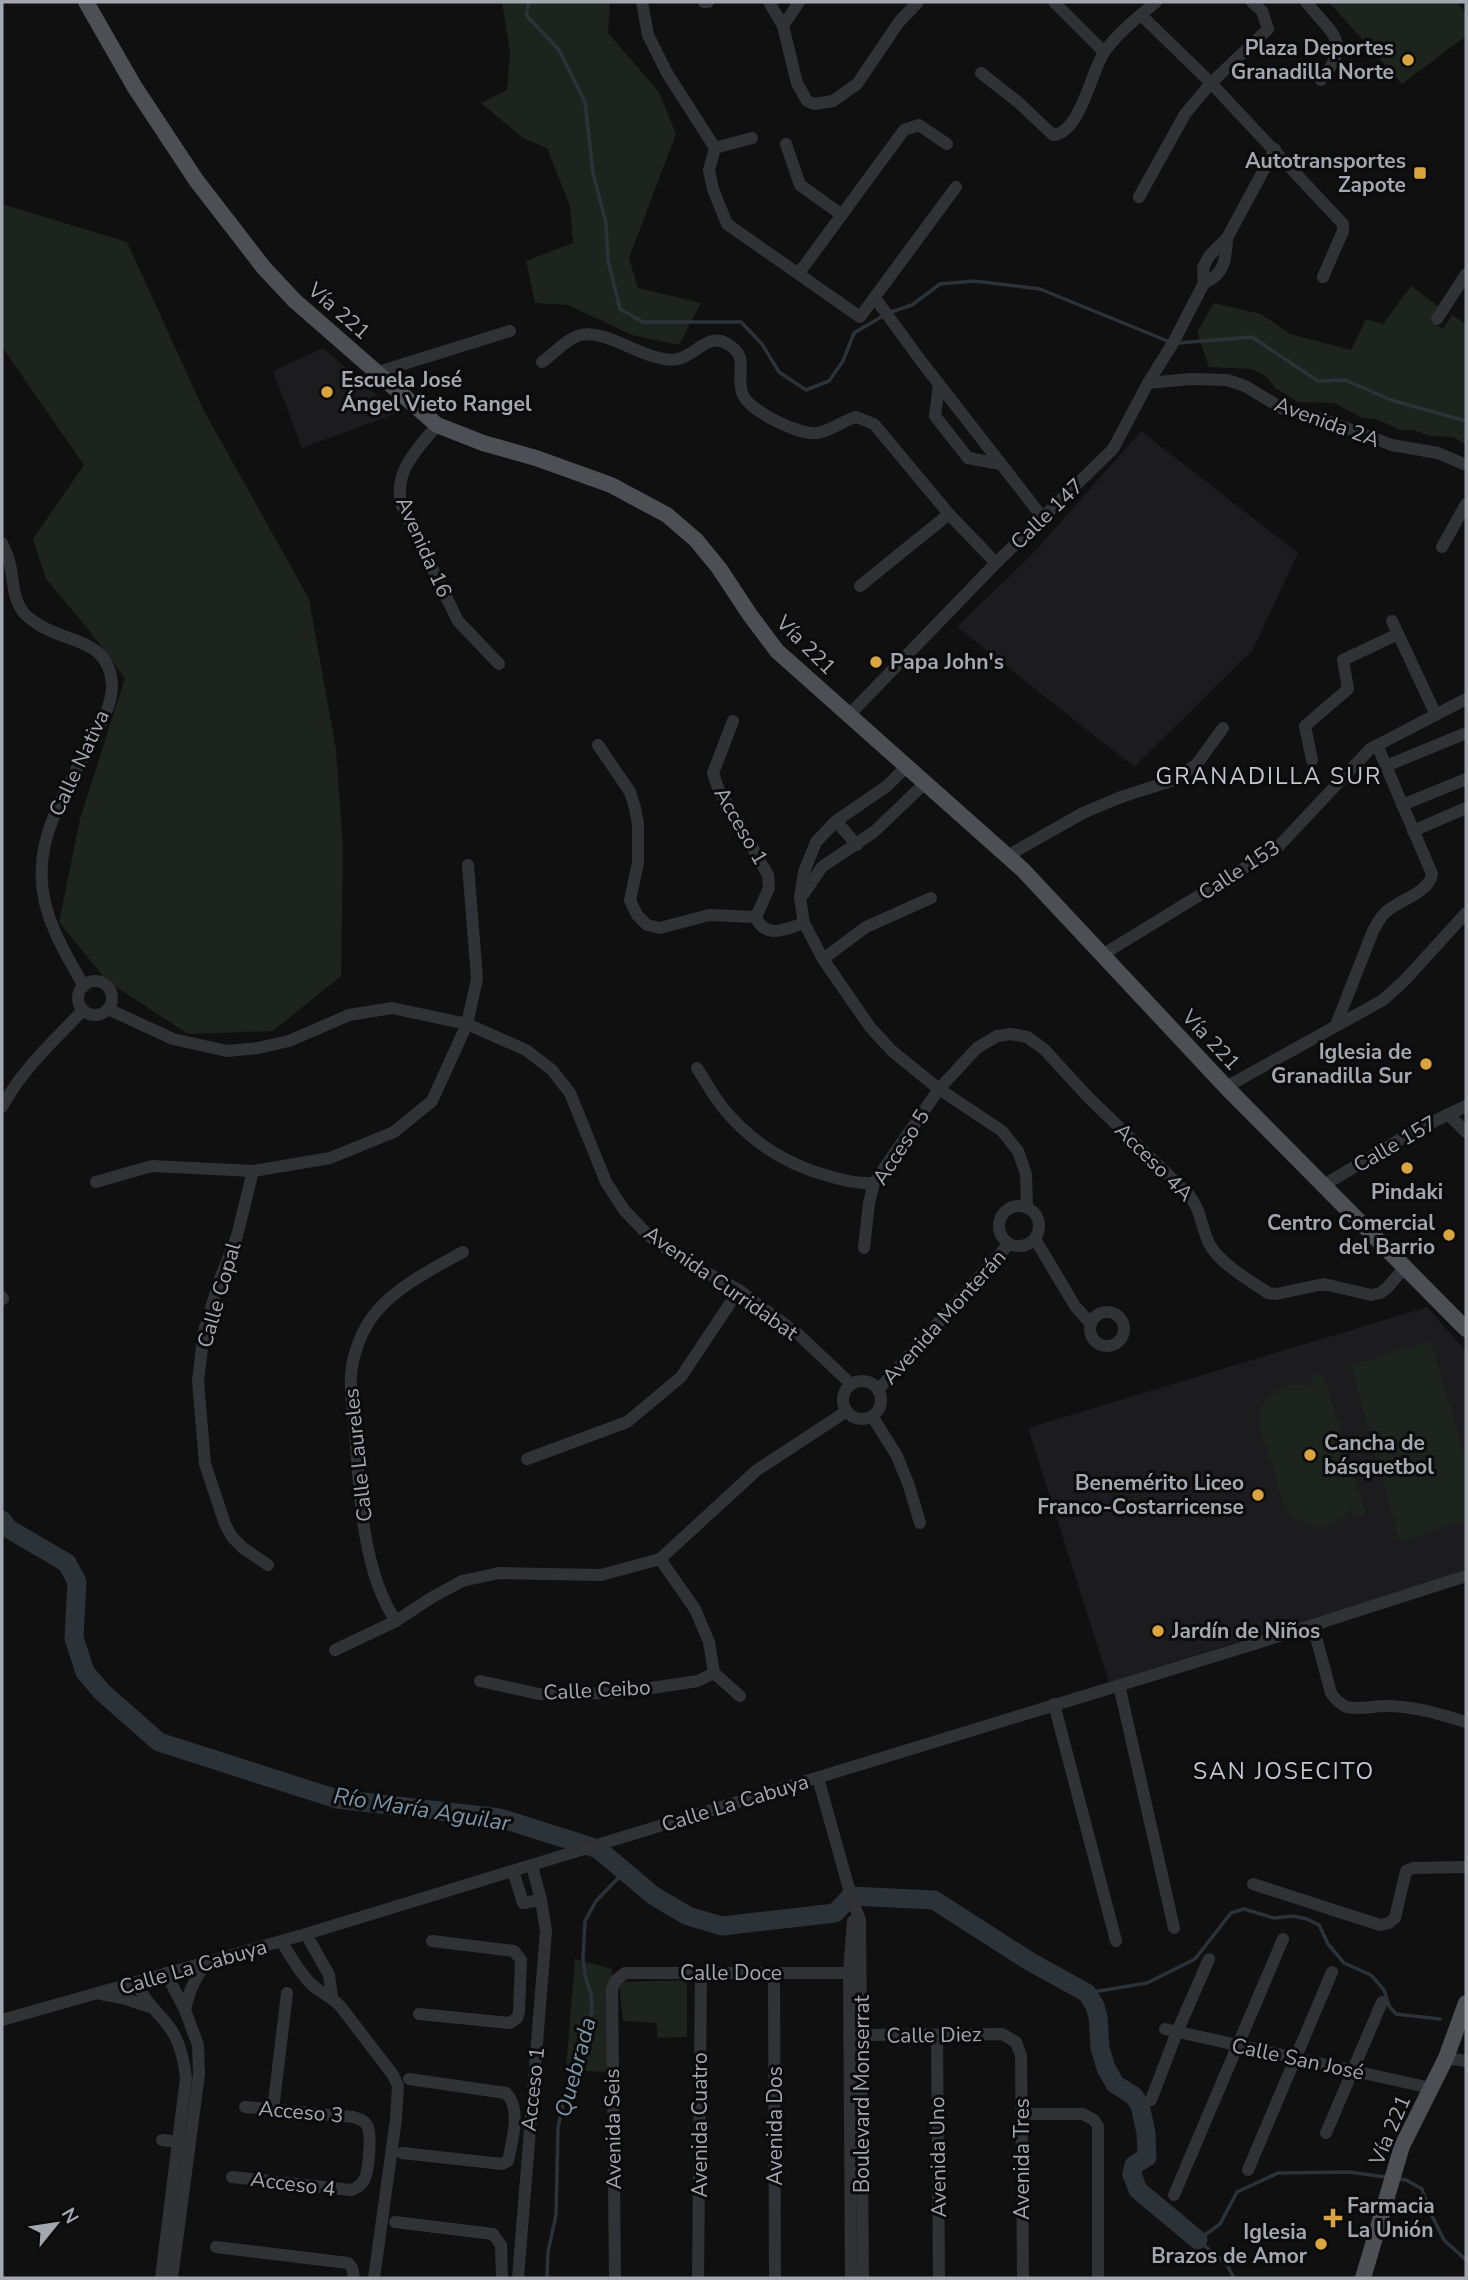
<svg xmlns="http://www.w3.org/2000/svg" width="1468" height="2280" font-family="'Nunito Sans',sans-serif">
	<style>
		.built { fill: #1c1c1e }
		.green { fill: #1d231d }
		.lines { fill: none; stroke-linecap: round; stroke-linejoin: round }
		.stream { stroke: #2b3238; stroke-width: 3.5 }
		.river { stroke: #2b3238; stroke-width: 19 }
		.minor { stroke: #313235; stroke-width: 12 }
		.major { stroke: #4e4f54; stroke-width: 16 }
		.poi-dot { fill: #daa43f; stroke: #0b0b0c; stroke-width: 2.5 }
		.labels { text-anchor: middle; stroke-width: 6; stroke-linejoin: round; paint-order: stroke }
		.poi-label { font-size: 21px; font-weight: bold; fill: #a3a7b0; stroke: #0b0b0c; text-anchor: end }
		.street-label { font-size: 21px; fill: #a3a7b0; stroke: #0b0b0c }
		.neighbourhood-label { font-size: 23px; letter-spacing: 2px; fill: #c3c6cd; stroke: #0b0b0c }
		.water-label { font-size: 23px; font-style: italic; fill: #7d94a8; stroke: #0b0b0c }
	</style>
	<rect width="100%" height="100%" fill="#101011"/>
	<g class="built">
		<polygon points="323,348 397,413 302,448 273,371"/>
		<polygon points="1141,431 1298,553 1252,651 1134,767 957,627 1036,550"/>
		<polygon points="1427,1307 1466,1351 1466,1571 1109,1682 1028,1428"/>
	</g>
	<g class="green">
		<polygon points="502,2 610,2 608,33 659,92 676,134 629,258 638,288 701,303 679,345 632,335 568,305 535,303 526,261 573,243 570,206 547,148 523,138 481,103 507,90 510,52"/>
		<polygon points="1329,2 1457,2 1466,13 1466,36 1402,84"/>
		<polygon points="2,204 127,242 204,411 309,599 336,749 343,847 341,976 273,1031 188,1034 107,981 59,922 80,819 125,678 88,629 46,579 33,539 84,465 2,347"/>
		<polygon points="1411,286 1438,306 1430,321 1443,329 1452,315 1466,324 1466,445 1453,437 1430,436 1413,430 1400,430 1376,419 1363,418 1334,403 1298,402 1275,388 1267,377 1252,369 1209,367 1197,332 1214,303 1261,314 1290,334 1351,350 1366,319 1383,324"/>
		<polygon points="1431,1341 1466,1462 1466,1521 1400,1542 1351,1365"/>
		<path d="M1323 1373 1366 1514 1355 1517 1351 1508C1339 1533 1306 1532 1289 1512 1280 1502 1277 1480 1273 1467 1269 1454 1260 1434 1259 1421 1258 1406 1273 1389 1287 1385 1295 1383 1305 1386 1313 1386L1312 1377Z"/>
		<polygon points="575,1959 612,1969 607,2072 566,2070"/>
		<polygon points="687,1980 687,2037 658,2038 656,2023 623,2021 619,1982"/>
	</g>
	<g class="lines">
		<g class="stream">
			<polyline points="529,2 526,15 559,50 585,102 593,173 606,223 608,260 620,309 643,322 741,322 762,344 779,372 806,390 829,381 843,361 854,333 888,313 912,305 940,284 974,281 1040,289 1170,342"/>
			<polyline points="1178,343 1252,337 1318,381 1345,380 1391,400 1466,421"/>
			<polyline points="1087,1993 1147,1983 1195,1959 1231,1913 1244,1909 1274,1918 1293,1916 1307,1919 1319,1925 1328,1944 1344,1963 1371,1975 1379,1984 1384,1990 1389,2006 1396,2014 1440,2019"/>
			<polyline points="1397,2179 1406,2180 1422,2189 1430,2212 1444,2240 1466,2260"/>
			<polyline points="547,2278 548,2252 556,2215 558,2128 564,2098 584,2030 592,2012 591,1994 585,1975 583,1959 585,1921 596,1901 625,1871"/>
			<polyline points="1234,2278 1227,2265 1198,2240 1220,2224 1237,2192 1278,2173 1349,2172 1386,2177"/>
		</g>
		<polyline class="river" points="2,1520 9,1529 67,1563 77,1582 74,1638 85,1672 102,1692 159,1742 337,1799 500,1818 598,1849 654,1896 688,1916 722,1926 835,1913 851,1896 934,1900 1029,1961 1087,1993 1095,2006 1098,2017 1100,2048 1106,2068 1115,2084 1134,2096 1140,2105 1146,2133 1147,2157 1134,2165 1132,2174 1138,2190 1198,2240"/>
		<g class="minor">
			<polyline points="642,2 648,35 667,73 715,148 752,138"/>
			<polyline points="704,2 708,2"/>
			<polyline points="769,2 783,26 797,83 807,101 814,104 833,101 857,84 899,22 918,2"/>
			<polyline points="1054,2 1104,52"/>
			<path d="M1306 2C1332 34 1353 42 1321 80"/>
			<polyline points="1141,15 1211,83 1343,224 1343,231 1323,277"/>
			<polyline points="783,26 799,2"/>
			<path d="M981 73 1018 102 1053 135C1081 133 1091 70 1105 51 1118 33 1139 16 1156 2"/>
			<polyline points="786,144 800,185 842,215"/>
			<polyline points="715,148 709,170 713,189 727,224 860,317 956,187"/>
			<polyline points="1139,197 1185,114 1211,83 1268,29 1262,11 1252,2"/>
			<polyline points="799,273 904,130 919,125 947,144"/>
			<polyline points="1204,283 1203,268 1209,256 1227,238 1275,149"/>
			<path d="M1204 283C1225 274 1226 259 1227 238"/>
			<polyline points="875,298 921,361 1043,518"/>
			<polyline points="1437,319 1466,274"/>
			<path d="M542 362C554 354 567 338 581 335 608 328 649 365 678 359 695 355 709 333 726 343 752 357 734 374 743 395 751 412 799 435 817 433 831 431 842 421 856 417L874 424 949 514 996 563"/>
			<polyline points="378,372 510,331"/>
			<polyline points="1148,383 1191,379 1227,380 1245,386 1283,409 1322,419 1392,445 1438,453 1466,465"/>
			<polyline points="939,384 935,416 968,458 1001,464"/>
			<path d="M437 425C417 450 394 470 401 504L458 621 499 664"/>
			<path d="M2 543C4 548 7 553 8 558 15 576 10 596 24 613 27 617 33 620 36 623 66 644 110 637 112 686 112 708 97 730 87 749 54 813 22 862 56 934 64 952 74 969 84 986"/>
			<polyline points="1442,547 1466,504"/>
			<polyline points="860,586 949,514"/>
			<polyline points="1392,621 1436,715"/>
			<polyline points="849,715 996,563 1113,449 1148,383 1173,343 1204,283"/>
			<path d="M733 721 713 773 718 788 768 875 769 888 756 917C765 940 787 929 804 923"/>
			<polyline points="598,745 630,792 635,808 638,824 638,863 630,900 637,915 647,925 660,928 709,915 756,917"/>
			<polyline points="1312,760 1305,726 1348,689 1343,660 1398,634"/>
			<polyline points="907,766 887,786 836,821 816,842 804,872 800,898 804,923 823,959 870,1027 892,1051 939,1089 1002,1131 1018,1151 1026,1174 1027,1208"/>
			<polyline points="1386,766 1466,733"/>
			<polyline points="1402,805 1466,779"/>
			<polyline points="836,821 857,845"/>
			<polyline points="1413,831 1466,808"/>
			<polyline points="1007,856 1083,813 1121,797 1171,781 1196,765 1223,728"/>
			<polyline points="803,895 822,867 875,831 925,783"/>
			<polyline points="1102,955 1278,847 1370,749 1466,699"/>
			<polyline points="823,959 866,927 931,898"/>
			<circle cx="95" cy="998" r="17"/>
			<polyline points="108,1009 173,1039 227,1051 258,1048 289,1041 349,1015 392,1008 467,1024 526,1050 552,1070 570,1093 606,1182 624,1210 649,1236 679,1258 739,1290 799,1335 851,1384"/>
			<path d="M1336 1025 1373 931C1377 924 1380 917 1386 912 1399 900 1429 893 1432 874L1377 745"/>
			<path d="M697 1068C706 1082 714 1097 724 1109 752 1143 789 1166 832 1177 846 1181 859 1184 874 1183"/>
			<polyline points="1226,1087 1383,1000 1404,981 1466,913"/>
			<path d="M2 1107C22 1069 54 1041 83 1010"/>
			<polyline points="1448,1114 1466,1132"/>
			<polyline points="253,1171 237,1236 220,1279 204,1331 198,1381 205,1464 225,1524 232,1537 243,1548 268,1565"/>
			<polyline points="96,1182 152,1166 253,1171 330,1158 394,1132 432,1101 467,1024 477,979 468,865"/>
			<polyline points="1324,1185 1416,1130 1466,1106"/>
			<circle cx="1019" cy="1226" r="20"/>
			<polyline points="1035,1239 1075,1306 1091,1324"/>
			<path d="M864 1248 869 1203 874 1183 939 1089 977 1048 997 1036 1011 1034 1027 1037 1044 1049 1087 1096 1189 1195C1202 1211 1201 1230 1211 1247 1224 1266 1249 1280 1268 1293L1276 1294 1324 1284 1371 1295 1380 1293 1387 1288 1405 1267"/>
			<polyline points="2,1297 3,1299"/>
			<circle cx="1107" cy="1329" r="17"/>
			<circle cx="862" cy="1400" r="19"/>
			<polyline points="878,1390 1009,1244"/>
			<polyline points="872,1416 897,1456 909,1486 920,1523"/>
			<polyline points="527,1459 627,1422 681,1377 739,1290"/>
			<polyline points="660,1559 695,1609 709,1642 714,1673 740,1696"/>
			<path d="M396 1621C362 1572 359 1488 355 1430 353 1412 350 1394 351 1376 352 1355 362 1329 376 1312 398 1286 434 1268 463 1252"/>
			<path d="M1313 1626 1331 1693C1335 1699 1340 1704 1347 1707 1359 1710 1374 1706 1386 1706 1414 1706 1439 1714 1466 1722"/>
			<polyline points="335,1650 396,1621 431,1598 462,1581 499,1573 601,1575 660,1559 757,1470 847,1411"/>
			<polyline points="480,1681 539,1694 618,1693 698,1681 714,1673"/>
			<polyline points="1119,1685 1174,1928"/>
			<polyline points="1054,1704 1116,1941"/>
			<polyline points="818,1778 851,1896 860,1920 863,2278"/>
			<polyline points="513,1871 523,1903 541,1900"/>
			<polyline points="1253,1884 1380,1925 1389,1923 1395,1918 1406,1871 1413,1868 1466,1867"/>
			<polyline points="306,1934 329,1975 332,1997"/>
			<path d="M282 1942C290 1956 299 1971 310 1983 320 1993 331 1996 341 2007L393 2075 398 2086 396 2119 374 2278"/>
			<polyline points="166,1973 185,2010 198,2045 199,2074 172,2278"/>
			<polyline points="774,1973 775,2278"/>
			<path d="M137 1982C146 2006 159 2011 172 2031 181 2045 184 2061 186 2078L161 2278"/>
			<polyline points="101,1994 123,1998 150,2007"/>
			<path d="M185 2010C189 1991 195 1978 207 1962"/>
			<polyline points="419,2014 510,2023 517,2018 519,2012 521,1960 514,1951 432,1941"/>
			<polyline points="2,2020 306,1934 1251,1645 1466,1576"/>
			<polyline points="1165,2029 1431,2088"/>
			<polyline points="849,2035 1002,2034 1016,2042 1021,2056 1023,2278"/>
			<polyline points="937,2035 939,2278"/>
			<polyline points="1446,2058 1466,2061"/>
			<polyline points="1151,2100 1177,2032 1209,1959"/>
			<polyline points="273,2110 287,1993"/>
			<polyline points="1022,2114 1083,2114 1094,2120 1098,2126 1098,2278"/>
			<polyline points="1326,2133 1382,2002"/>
			<polyline points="162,2140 186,2143"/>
			<path d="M402 2153 502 2164 508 2161C512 2141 522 2108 506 2093L409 2079"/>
			<polyline points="1248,2170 1332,1972"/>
			<path d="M232 2177 351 2190C357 2188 361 2186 364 2180 369 2171 372 2134 367 2125 363 2119 359 2119 353 2117L245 2107"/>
			<polyline points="1174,2195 1283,1939"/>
			<polyline points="395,2222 493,2234 501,2245 502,2278"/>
			<polyline points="216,2247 348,2263 352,2268 354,2278"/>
			<polyline points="518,2278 546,1931 541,1900 532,1866"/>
			<polyline points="615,2278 612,1989 616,1980 625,1973 849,1973"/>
			<polyline points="698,2278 701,1972"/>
			<polyline points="851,2278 849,1973 853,1921"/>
		</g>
		<g class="major">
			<polyline points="86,2 134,86 196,180 264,268 295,301 437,425 483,443 536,458 611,485 667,515 696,540 719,568 750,615 777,651 1023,870 1226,1087 1466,1329"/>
			<polyline points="1363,2278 1402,2146 1446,2058 1466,2003"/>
		</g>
	</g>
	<g class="poi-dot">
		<circle cx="1408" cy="60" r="7"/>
		<rect x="1413" y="166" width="14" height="14" rx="3.5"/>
		<circle cx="327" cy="392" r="7"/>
		<circle cx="876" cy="662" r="7"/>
		<circle cx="1426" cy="1064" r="7"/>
		<circle cx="1407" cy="1168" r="7"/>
		<circle cx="1449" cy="1235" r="7"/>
		<circle cx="1310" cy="1455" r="7"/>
		<circle cx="1258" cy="1495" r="7"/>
		<circle cx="1158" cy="1631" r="7"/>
		<path d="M1329.5 2207.5h7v7h7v7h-7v7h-7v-7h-7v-7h7z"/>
		<circle cx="1321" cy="2244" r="7"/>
	</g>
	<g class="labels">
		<g class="poi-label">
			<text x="1394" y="55">Plaza Deportes<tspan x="1394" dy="24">Granadilla Norte</tspan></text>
			<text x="1406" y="168">Autotransportes<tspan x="1406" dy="24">Zapote</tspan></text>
			<text x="341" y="387" text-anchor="start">Escuela José<tspan x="341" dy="24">Ángel Vieto Rangel</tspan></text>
			<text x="890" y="669" text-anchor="start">Papa John's</text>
			<text x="1412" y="1059">Iglesia de<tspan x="1412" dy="24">Granadilla Sur</tspan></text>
			<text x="1407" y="1199" text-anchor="middle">Pindaki</text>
			<text x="1435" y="1230">Centro Comercial<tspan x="1435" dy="24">del Barrio</tspan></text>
			<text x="1324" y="1450" text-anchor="start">Cancha de<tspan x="1324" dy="24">básquetbol</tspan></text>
			<text x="1244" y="1490">Benemérito Liceo<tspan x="1244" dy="24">Franco-Costarricense</tspan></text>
			<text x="1172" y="1638" text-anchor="start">Jardín de Niños</text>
			<text x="1347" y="2213" text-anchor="start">Farmacia<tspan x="1347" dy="24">La Unión</tspan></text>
			<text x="1307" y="2239">Iglesia<tspan x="1307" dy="24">Brazos de Amor</tspan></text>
		</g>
		<g class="street-label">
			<text transform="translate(339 311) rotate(41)" y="7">Vía 221</text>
			<text transform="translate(1327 422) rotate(20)" y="7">Avenida 2A</text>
			<text transform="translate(1047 514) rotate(-44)" y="7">Calle 147</text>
			<text transform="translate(424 547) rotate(66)" y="7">Avenida 16</text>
			<text transform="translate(806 645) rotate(45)" y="7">Vía 221</text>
			<text transform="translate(79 763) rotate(-65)" y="7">Calle Nativa</text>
			<text transform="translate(741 826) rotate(60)" y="7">Acceso 1</text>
			<text transform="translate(1239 870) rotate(-33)" y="7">Calle 153</text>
			<text transform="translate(1211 1040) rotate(47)" y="7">Vía 221</text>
			<text transform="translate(1395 1144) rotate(-30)" y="7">Calle 157</text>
			<text transform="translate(901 1147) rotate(-57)" y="7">Acceso 5</text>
			<text transform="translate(1154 1162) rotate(45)" y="7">Acceso 4A</text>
			<text transform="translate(721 1283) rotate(35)" y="7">Avenida Curridabat</text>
			<text transform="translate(219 1295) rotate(-74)" y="7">Calle Copal</text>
			<text transform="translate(944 1317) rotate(-48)" y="7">Avenida Monterán</text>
			<text transform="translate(358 1455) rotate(-96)" y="7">Calle Laureles</text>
			<text transform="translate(597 1690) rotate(-3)" y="7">Calle Ceibo</text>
			<text transform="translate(735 1803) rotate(-17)" y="7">Calle La Cabuya</text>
			<text transform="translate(193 1967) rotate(-16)" y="7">Calle La Cabuya</text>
			<text x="731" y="1980">Calle Doce</text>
			<text transform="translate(934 2035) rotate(-1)" y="7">Calle Diez</text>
			<text transform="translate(1298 2059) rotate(12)" y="7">Calle San José</text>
			<text transform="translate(533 2089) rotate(-84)" y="7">Acceso 1</text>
			<text transform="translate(862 2094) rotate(-90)" y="7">Boulevard Monserrat</text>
			<text transform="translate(301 2112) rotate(5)" y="7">Acceso 3</text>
			<text transform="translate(700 2125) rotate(-90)" y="7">Avenida Cuatro</text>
			<text transform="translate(775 2126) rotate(-90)" y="7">Avenida Dos</text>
			<text transform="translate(613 2129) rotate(-91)" y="7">Avenida Seis</text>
			<text transform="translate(1390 2130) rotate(-67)" y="7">Vía 221</text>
			<text transform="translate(938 2157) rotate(-91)" y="7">Avenida Uno</text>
			<text transform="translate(1022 2159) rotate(-90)" y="7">Avenida Tres</text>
			<text transform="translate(293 2184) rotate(7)" y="7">Acceso 4</text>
		</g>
		<g class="neighbourhood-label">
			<text x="1269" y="784">GRANADILLA SUR</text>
			<text x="1284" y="1779">SAN JOSECITO</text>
		</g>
		<g class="water-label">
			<text transform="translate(422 1809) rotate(9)" y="8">Río María Aguilar</text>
			<text transform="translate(575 2067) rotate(-75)" y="8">Quebrada</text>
		</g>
	</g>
	<rect width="1468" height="2280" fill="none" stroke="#a3a7b0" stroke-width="7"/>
	<g transform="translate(56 2224) rotate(60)" stroke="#0b0b0c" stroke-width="5" paint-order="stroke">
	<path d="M0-5L12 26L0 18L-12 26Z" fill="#a3a7b0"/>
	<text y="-10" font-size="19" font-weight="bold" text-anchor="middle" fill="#a3a7b0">N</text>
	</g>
</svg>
